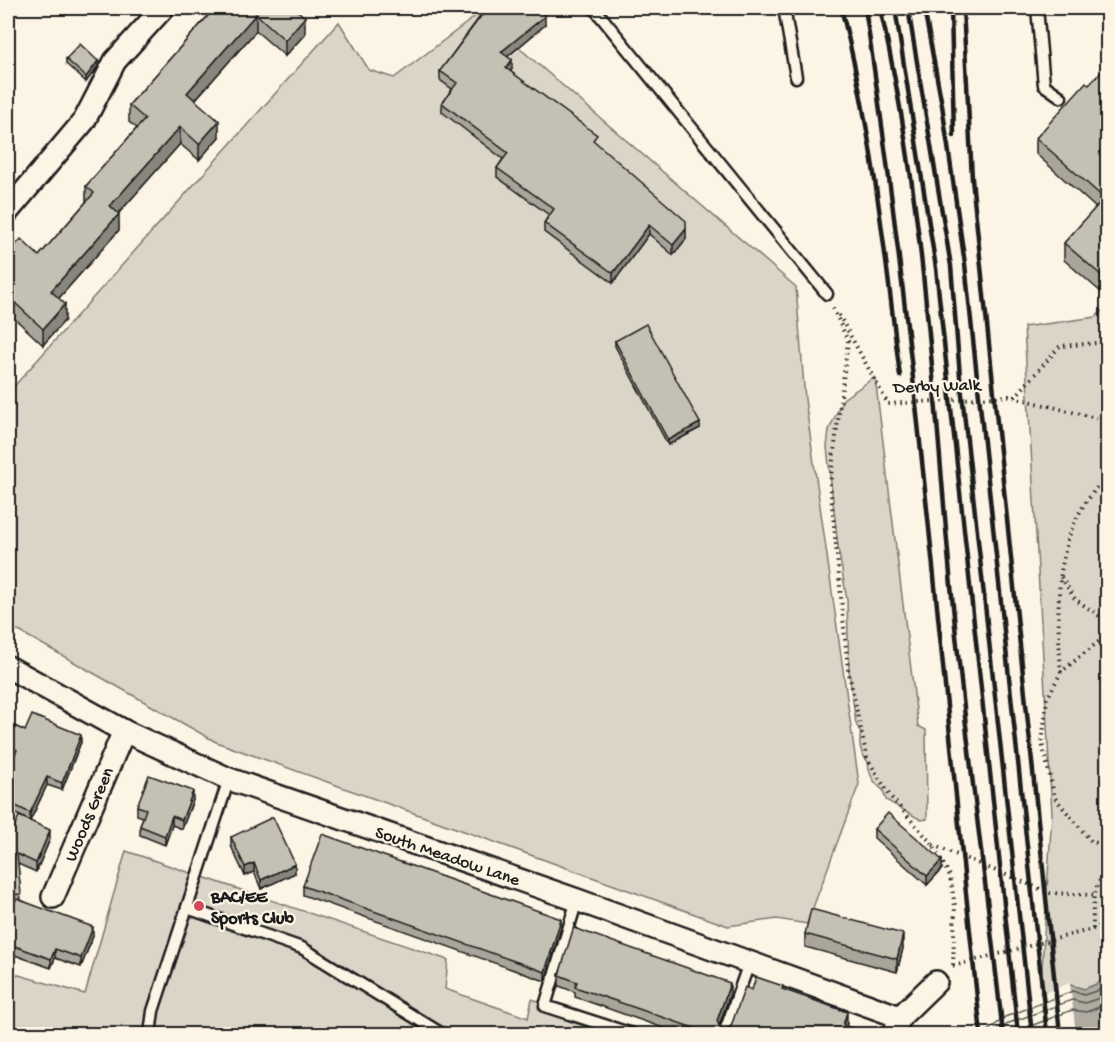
<svg xmlns="http://www.w3.org/2000/svg" width="1115" height="1042" font-family="'Gochi Hand',sans-serif">
	<style>
		.green { fill: #dbd5c8; stroke: #7c7872; stroke-width: 1.5 }
		.water { fill: #b0aba1; stroke: #75726c; stroke-width: 1.5 }
		.pier { fill: #fcf5e5 }
		.lines { fill: none; stroke-linecap: round; stroke-linejoin: round }
		.shore { stroke: #575551; stroke-width: 1.5 }
		.service-casing { stroke: #1c1c1c; stroke-width: 15 }
		.minor-casing { stroke: #1c1c1c; stroke-width: 26 }
		.path { stroke: #1c1c1c; stroke-width: 4; stroke-dasharray: 1.5 4.5; stroke-linecap: butt }
		.service { stroke: #fcf5e5; stroke-width: 10 }
		.minor { stroke: #fcf5e5; stroke-width: 21 }
		.rail { stroke: #1c1c1c; stroke-width: 4.5 }
		.wall { fill: #a9a59a; stroke: #1c1c1c; stroke-width: 1.5 }
		.shaded-wall { fill: #89867d; stroke: #1c1c1c; stroke-width: 1.5 }
		.building { fill: #c4c0b3; stroke: #1c1c1c; stroke-width: 1.5 }
		.poi-dot { fill: #d1495b; stroke: #fcf5e5; stroke-width: 2 }
		.labels { text-anchor: middle; stroke-width: 4.5; stroke-linejoin: round; paint-order: stroke }
		.street-label { font-size: 18px; fill: #1c1c1c; stroke: #fcf5e5 }
		.poi-label { font-size: 18px; font-weight: bold; fill: #1c1c1c; stroke: #fcf5e5; text-anchor: start }
	</style>
	<rect width="100%" height="100%" fill="#fcf5e5"/>
	<filter id="ink" filterUnits="userSpaceOnUse"><feTurbulence type="fractalNoise" baseFrequency=".0167" numOctaves="2"/><feDisplacementMap in="SourceGraphic" scale="12" xChannelSelector="R" yChannelSelector="G"/><feConvolveMatrix kernelMatrix="1 2 1 2 8 2 1 2 1" color-interpolation-filters="sRGB"/></filter>
	<g filter="url(#ink)">
		<g class="green">
			<polygon points="485,9 517,46 796,287 805,399 859,784 807,924 777,919 728,926 216,742 8,625 8,393 339,22 369,70 394,78"/>
			<polygon points="1107,305 1107,980 1084,989 1071,985 1040,999 1052,813 1024,327 1096,317"/>
			<path d="M875 377 918 726 926 730 927 819 921 820 886 800 883 790C873 782 869 775 868 762 860 753 858 744 861 733L856 724 849 671 847 600 838 547 827 447 829 430 843 399Z"/>
			<polygon points="126,851 448,960 445,989 528,1018 532,999 632,1034 8,1034 8,972 85,994"/>
		</g>
		<polygon class="water" points="1107,980 1107,1034 974,1034 1071,985 1084,989"/>
		<polygon class="pier" points="1070,983 1076,1034 971,1034 1001,1009"/>
		<g class="lines">
			<g class="shore">
				<polyline points="984,1034 1005,1017 1073,991 1084,995 1108,987"/>
				<polyline points="995,1034 1009,1023 1072,1000 1085,1003 1108,995"/>
				<polyline points="1010,1034 1072,1010 1086,1012 1108,1004"/>
			</g>
			<defs>
				<g id="service">
					<polyline points="594,8 827,294"/>
					<polyline points="784,8 796,77"/>
					<polyline points="1037,8 1044,85 1061,97"/>
					<polyline points="577,900 545,1006 632,1034"/>
					<polyline points="187,908 302,948 442,1034"/>
					<polyline points="150,1034 153,1011 229,779"/>
					<polyline points="724,1034 749,963"/>
				</g>
				<g id="minor">
					<polyline points="8,211 84,121 115,61 163,8"/>
					<polyline points="8,667 124,731 229,779 577,900 900,1017"/>
					<polyline points="53,897 124,731"/>
					<polyline points="894,1034 900,1017 936,982"/>
				</g>
			</defs>
			<use href="#service" class="service-casing"/>
			<use href="#minor" class="minor-casing"/>
			<g class="path">
				<polyline points="833,308 848,341 830,484 848,669 867,758 890,796 933,845 950,876 955,906 953,966"/>
				<polyline points="839,315 888,404 1009,396 1108,421"/>
				<polyline points="1015,397 1060,346 1108,342"/>
				<polyline points="1061,577 1075,599 1108,622"/>
				<polyline points="1108,634 1061,672 1047,699 1042,743 1055,798 1091,841 1108,847"/>
				<path d="M1061 672C1057 615 1053 546 1089 498 1095 490 1099 483 1108 478"/>
				<polyline points="933,845 1050,893 1093,895"/>
				<path d="M1093 929C1093 911 1090 884 1108 873"/>
				<polyline points="953,966 1093,929 1108,923"/>
			</g>
			<use href="#service" class="service"/>
			<use href="#minor" class="minor"/>
			<g class="rail">
				<path d="M841 8C872 128 885 252 900 376"/>
				<path d="M865 8C917 348 943 692 981 1034"/>
				<path d="M880 8C923 193 933 386 950 575 964 728 986 881 1003 1034"/>
				<polyline points="895,8 936,268 1018,1034"/>
				<polyline points="908,8 951,266 960,376 1032,1034"/>
				<polyline points="924,8 942,105 965,264 1047,1034"/>
				<polyline points="951,8 954,136"/>
				<polyline points="963,8 972,179 1060,1034"/>
			</g>
		</g>
		<g class="wall">
			<polygon points="215,8 294,8 305,34 285,56 256,31 195,100 219,137 199,160 180,144 118,214 119,230 59,298 65,320 43,345 13,317 8,254 39,256 86,202 86,186 137,128 129,122 129,105"/>
			<polygon points="481,8 546,8 541,12 545,25 507,57 512,69 510,71 597,144 686,239 673,255 649,234 613,283 544,232 544,223 549,215 497,177 497,168 503,159 442,112 442,103 452,89 440,80 440,71 484,11"/>
			<polygon points="66,59 98,66 86,82 66,64"/>
			<polygon points="1107,66 1102,293 1064,260 1064,243 1096,208 1036,154 1036,138"/>
			<polygon points="615,341 700,428 668,445 615,346"/>
			<polygon points="8,723 25,731 81,742 62,790 47,785 30,821 8,810 8,770 14,756 8,753"/>
			<polygon points="193,800 182,829 172,825 165,845 140,835 140,826 143,817 137,815 137,806"/>
			<polygon points="874,829 942,869 927,885 874,838"/>
			<polygon points="231,837 295,873 261,889 254,872 245,876 231,846"/>
			<polygon points="50,839 36,872 18,864 21,900 93,936 81,967 55,958 51,968 12,954 8,949 8,908 12,903 8,904 8,842"/>
			<polygon points="303,886 561,928 545,981 303,895"/>
			<polygon points="575,928 730,994 719,1026 721,1030 726,1030 731,1026 752,990 783,990 847,1023 846,1026 863,1035 683,1035 575,997 575,992 559,986 559,975"/>
			<polygon points="805,934 903,948 897,972 805,947"/>
		</g>
		<g class="shaded-wall">
			<polygon points="537,8 546,8 537,16"/>
			<polygon points="256,14 256,31 187,109 187,93"/>
			<polygon points="545,16 545,25 501,62 501,52"/>
			<polygon points="305,17 305,34 285,56 285,40"/>
			<polygon points="512,60 512,69 506,78 506,68"/>
			<polygon points="98,61 98,66 86,82 86,77"/>
			<polygon points="219,121 219,137 199,160 199,144"/>
			<polygon points="180,127 180,144 110,223 110,206"/>
			<polygon points="119,214 119,230 51,307 51,291"/>
			<polygon points="649,225 649,234 613,283 613,273"/>
			<polygon points="686,229 686,239 673,255 673,245"/>
			<polygon points="1107,269 1107,286 1102,293 1102,276"/>
			<polygon points="13,301 13,317 8,323 8,306"/>
			<polygon points="65,304 65,320 43,345 43,329"/>
			<polygon points="700,423 700,428 668,445 668,440"/>
			<polygon points="81,735 81,742 62,790 62,783"/>
			<polygon points="47,777 47,785 30,821 30,813"/>
			<polygon points="193,791 193,800 182,829 182,820"/>
			<polygon points="172,816 172,825 165,845 165,836"/>
			<polygon points="50,830 50,839 36,872 36,863"/>
			<polygon points="942,860 942,869 927,885 927,876"/>
			<polygon points="254,863 254,872 245,876 245,867"/>
			<polygon points="295,864 295,873 261,889 261,880"/>
			<polygon points="561,919 561,928 545,981 545,972"/>
			<polygon points="93,927 93,936 81,967 81,958"/>
			<polygon points="903,934 903,948 897,972 897,959"/>
			<polygon points="55,949 55,958 51,968 51,959"/>
			<polygon points="730,983 730,994 717,1032 717,1021"/>
			<polygon points="847,1012 847,1023 844,1035 843,1025"/>
		</g>
		<g class="building">
			<polygon points="215,8 294,8 305,17 285,40 256,14 187,93 219,121 199,144 180,127 110,206 119,214 51,291 65,304 43,329 13,301 8,306 8,254 21,239 39,256 94,193 86,186 145,119 129,105"/>
			<polygon points="487,8 538,8 545,16 501,52 512,60 506,68 597,135 593,140 686,221 686,229 673,245 649,225 613,273 544,223 554,209 497,168 508,153 442,103 457,83 440,71"/>
			<polygon points="80,44 98,61 86,77 66,59"/>
			<polygon points="1107,66 1107,269 1102,276 1064,243 1104,198 1036,138 1086,82 1089,85"/>
			<polygon points="646,324 700,423 668,440 615,341"/>
			<polygon points="32,715 81,735 62,783 47,777 30,813 8,802 8,770 17,750 8,746 8,723 25,731"/>
			<polygon points="149,775 193,791 182,820 172,816 165,836 140,826 146,809 137,806"/>
			<polygon points="888,813 942,860 927,876 874,829"/>
			<polygon points="19,816 50,830 36,863 17,854 21,894 8,895 8,842"/>
			<polygon points="273,817 295,864 261,880 254,863 245,867 231,837"/>
			<polygon points="322,834 561,919 545,972 303,886"/>
			<polygon points="17,899 93,927 81,958 55,949 51,959 12,945 8,940 8,908"/>
			<polygon points="811,909 903,934 897,959 805,934"/>
			<polygon points="575,923 574,928 730,983 717,1021 721,1030 726,1030 731,1026 745,987 752,990 756,977 783,986 782,989 847,1012 843,1025 863,1032 861,1035 714,1035 575,987 577,982 559,975"/>
		</g>
	</g>
	<circle class="poi-dot" cx="199" cy="906" r="6"/>
	<g class="labels">
		<g class="street-label">
			<text transform="translate(937 385) rotate(-2)" y="6">Derby Walk</text>
			<text transform="translate(88 814) rotate(-67)" y="6">Woods Green</text>
			<text transform="translate(448 855) rotate(19)" y="6">South Meadow Lane</text>
		</g>
		<g class="poi-label">
			<text x="211" y="902">BAC/EE<tspan x="211" dy="21">Sports Club</tspan></text>
		</g>
	</g>
	<rect width="1115" height="1042" fill="none" stroke="#fcf5e5" stroke-width="30"/>
	<rect x="15" y="15" width="1085" height="1012" fill="none" stroke="#1c1c1c" stroke-width="2" filter="url(#ink)"/>
</svg>
